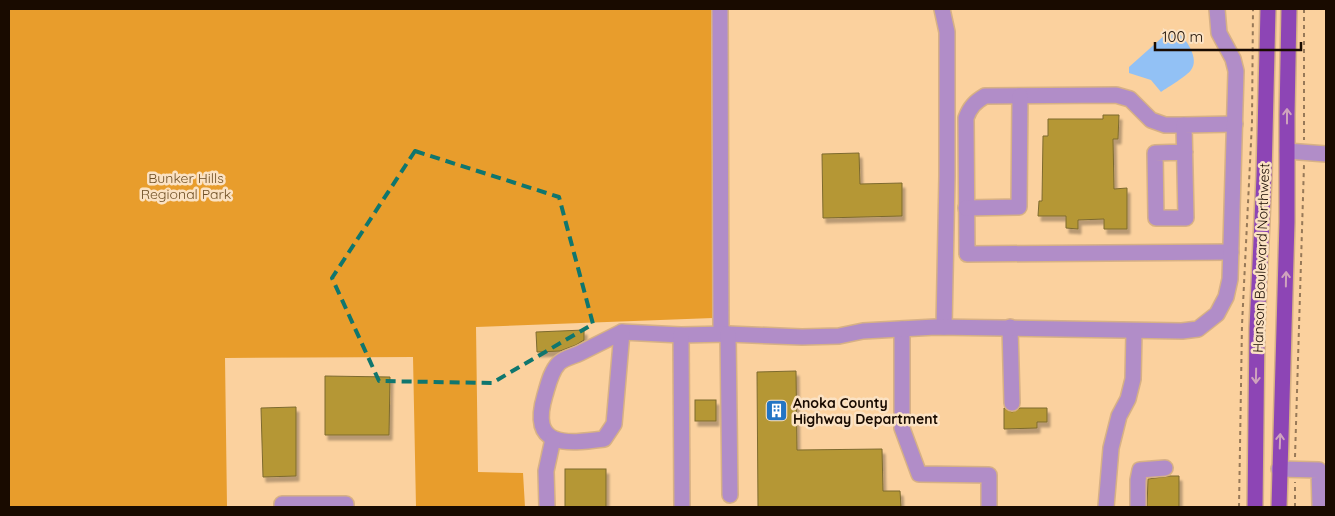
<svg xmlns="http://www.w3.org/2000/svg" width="1335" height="516" font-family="Quicksand,sans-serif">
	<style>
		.green { fill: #e89d2c }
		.water { fill: #92c1f5 }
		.building { fill: #b59736; stroke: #7d6a2f; filter: url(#shadow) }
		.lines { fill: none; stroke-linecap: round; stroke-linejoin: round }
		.minor-casing { stroke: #d7b185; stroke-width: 18 }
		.major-casing { stroke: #d7b185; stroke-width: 18 }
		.path { stroke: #977958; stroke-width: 2; stroke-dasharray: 4 4; stroke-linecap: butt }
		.minor { stroke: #b18dc8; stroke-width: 15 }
		.major { stroke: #8d45b5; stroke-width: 15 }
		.oneway { stroke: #cfa3bd }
		.marked { fill: none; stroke: #0f766e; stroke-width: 4; stroke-dasharray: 10 6; stroke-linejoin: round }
		.labels { text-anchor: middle; stroke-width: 5; stroke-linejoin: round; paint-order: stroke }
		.park-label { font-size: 14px; fill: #6e4f25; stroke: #fbe2c3 }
		.street-label { font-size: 14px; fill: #190b00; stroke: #fbe2c3 }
		.poi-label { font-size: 14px; font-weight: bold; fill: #190b00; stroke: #fbe2c3; text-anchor: start }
	</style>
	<defs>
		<filter id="shadow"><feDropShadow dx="3" dy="5" stdDeviation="1" flood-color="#0004"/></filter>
	</defs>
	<rect width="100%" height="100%" fill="#fbd19e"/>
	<polygon class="green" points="9,9 711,9 713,318 476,327 478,472 523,473 525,507 416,507 413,357 225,358 227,507 9,507"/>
	<path class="water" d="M1177 32C1186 38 1200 59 1191 70 1187 76 1168 87 1161 92L1151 80 1129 73V67L1166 34Z"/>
	<g class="building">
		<polygon points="1103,115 1119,115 1118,139 1113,139 1114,189 1127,188 1127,229 1104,229 1104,219 1078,220 1078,229 1066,228 1066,216 1038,216 1039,201 1042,201 1043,136 1048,136 1048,119 1103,119"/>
		<polygon points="859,153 860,184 902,183 902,216 823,218 822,154"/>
		<polygon points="584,330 584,340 576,345 560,351 537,352 536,332"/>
		<polygon points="796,371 797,450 882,449 883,491 900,491 901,507 758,507 757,372"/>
		<polygon points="325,376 390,377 389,435 325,435"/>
		<rect x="695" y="400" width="21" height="21"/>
		<polygon points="296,407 296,476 263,477 261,408"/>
		<polygon points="1004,408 1012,412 1020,408 1047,408 1047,422 1037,422 1037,428 1004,429"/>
		<rect x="565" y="469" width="41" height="38"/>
		<polygon points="1170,476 1179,476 1179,507 1147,507 1148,479"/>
	</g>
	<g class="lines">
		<defs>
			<g id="minor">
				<polyline points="720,9 721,334"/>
				<polyline points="942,9 947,32 947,176 944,327"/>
				<path d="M1184 125H1165L1151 120 1130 99 1116 95 985 96C975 102 970 107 966 118L967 254 1231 252"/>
				<polyline points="1287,151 1326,154"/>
				<polyline points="1185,152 1155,153 1156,218 1186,218 1184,125 1235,124"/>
				<polyline points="966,208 1019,207 1020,96"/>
				<polyline points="1010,327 1012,403"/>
				<polyline points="902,329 902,428 919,474 989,475 989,507"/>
				<polyline points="622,332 681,335 728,334 802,337 839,336 863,331 936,327 1182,331 1198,329 1217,314 1226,297 1230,279 1236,71 1233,59 1219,33 1217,9"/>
				<path d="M622 332 614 424 604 439C566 444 529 448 545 395 548 385 551 371 559 363 564 358 574 356 580 353 594 346 608 339 622 332Z"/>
				<polyline points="728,334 730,495"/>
				<polyline points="681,335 682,507"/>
				<polyline points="1279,469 1319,470 1320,507"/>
				<polyline points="282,507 282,504 346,504 346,507"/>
				<polyline points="547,507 546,471 553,439"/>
				<polyline points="1106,507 1111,448 1119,416 1128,399 1133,379 1134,332"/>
				<polyline points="1138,507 1138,480 1140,470 1165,468"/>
			</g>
			<g id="major">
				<polyline points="1255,507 1257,328 1264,176 1268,9"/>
				<polyline points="1279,507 1287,222 1287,115 1289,9"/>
			</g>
		</defs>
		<use href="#minor" class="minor-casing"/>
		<use href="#major" class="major-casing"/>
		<g class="path">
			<polyline points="1304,9 1304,140"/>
			<polyline points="1295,457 1304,165"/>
			<polyline points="1239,507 1242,325 1252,122 1253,9"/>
			<polyline points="1295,507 1295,482"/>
		</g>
		<use href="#minor" class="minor"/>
		<use href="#major" class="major"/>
	</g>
	<defs><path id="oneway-shaft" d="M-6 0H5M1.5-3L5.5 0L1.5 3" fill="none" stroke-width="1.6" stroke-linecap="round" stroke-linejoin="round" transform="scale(1.25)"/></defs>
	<g class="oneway">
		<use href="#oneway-shaft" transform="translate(1287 116) rotate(-90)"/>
		<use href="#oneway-shaft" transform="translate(1286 279) rotate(-89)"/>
		<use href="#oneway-shaft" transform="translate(1256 376) rotate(91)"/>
		<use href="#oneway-shaft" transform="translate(1280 441) rotate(-88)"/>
	</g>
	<path class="marked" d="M415 151 559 197 593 324 492 383 379 381 332 278Z"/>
	<defs>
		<symbol id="building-square" viewBox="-11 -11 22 22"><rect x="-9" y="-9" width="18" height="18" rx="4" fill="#2375c4" stroke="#fbe2c3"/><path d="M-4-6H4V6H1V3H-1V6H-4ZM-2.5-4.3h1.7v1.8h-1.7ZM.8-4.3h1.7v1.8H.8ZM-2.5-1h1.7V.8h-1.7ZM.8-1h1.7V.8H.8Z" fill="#fff"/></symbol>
	</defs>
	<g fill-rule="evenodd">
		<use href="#building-square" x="764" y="398" width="25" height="25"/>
	</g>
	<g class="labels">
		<g class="park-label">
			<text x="186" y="183">Bunker Hills<tspan x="186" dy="16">Regional Park</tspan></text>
		</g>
		<g class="street-label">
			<text transform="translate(1261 258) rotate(-88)" y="5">Hanson Boulevard Northwest</text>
		</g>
		<g class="poi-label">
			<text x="793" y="408">Anoka County<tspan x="793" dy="16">Highway Department</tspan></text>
		</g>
	</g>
	<rect width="1335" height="516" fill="none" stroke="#190b00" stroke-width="20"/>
	<path d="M1155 42v8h146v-8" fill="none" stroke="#190b00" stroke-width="2.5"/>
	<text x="1162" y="42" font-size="15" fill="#190b00" stroke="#fbe2c3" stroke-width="4" paint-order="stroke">100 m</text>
</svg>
